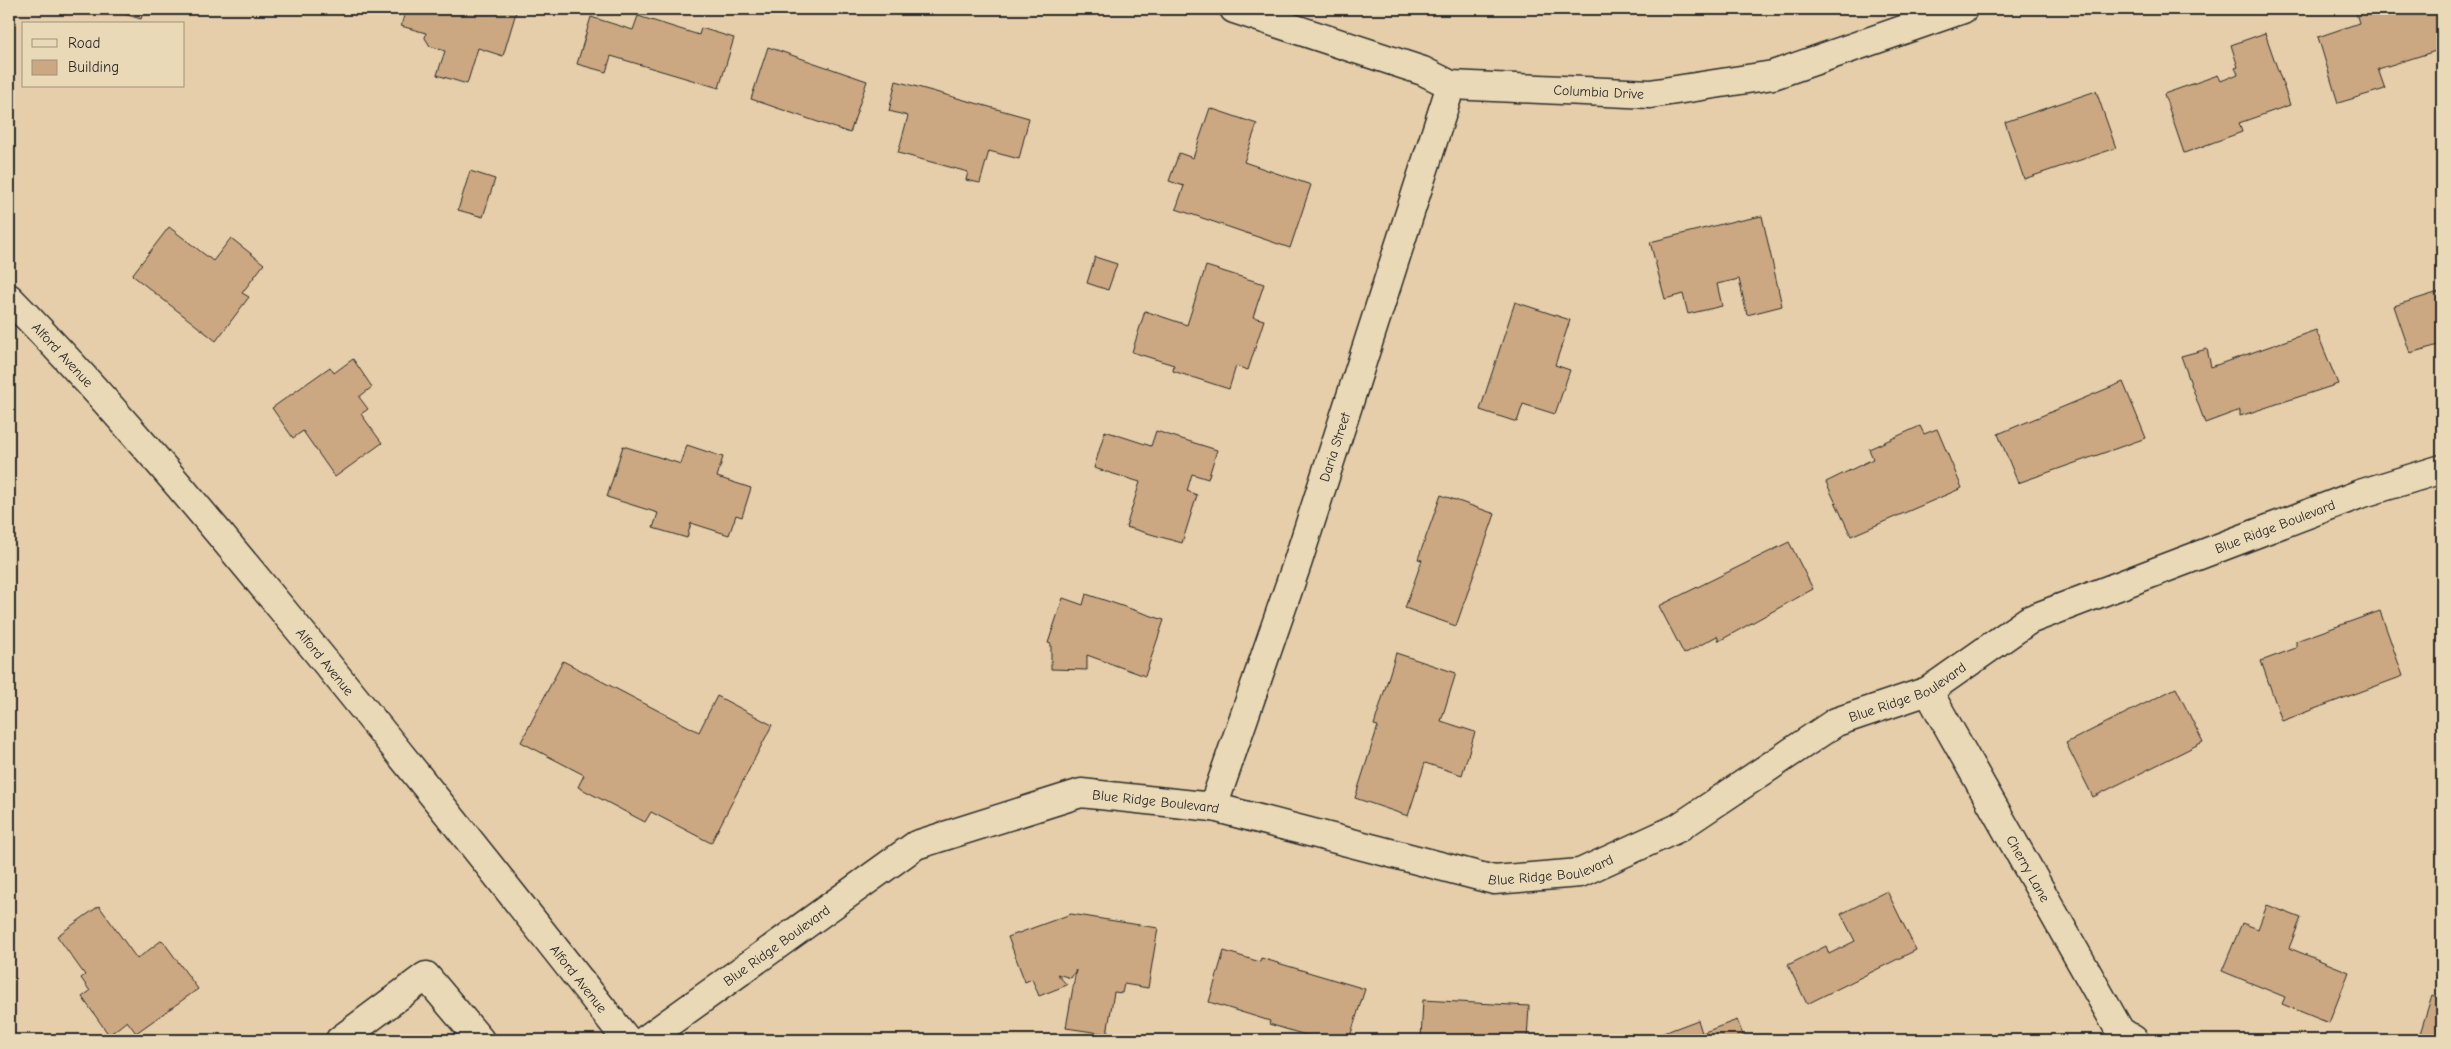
<svg xmlns="http://www.w3.org/2000/svg" width="2451" height="1049" font-family="'Comic Neue',sans-serif">
	<style>
		.building { fill: #cba882; stroke: #2b2b2b }
		.lines { fill: none; stroke-linecap: round; stroke-linejoin: round }
		.minor-casing { stroke: #2b2b2b; stroke-width: 31 }
		.tertiary-casing { stroke: #2b2b2b; stroke-width: 31 }
		.minor { stroke: #ead9b6; stroke-width: 28 }
		.tertiary { stroke: #ead9b6; stroke-width: 28 }
		.labels { text-anchor: middle; stroke-width: 4; stroke-linejoin: round; paint-order: stroke }
		.street-label { font-size: 14px; fill: #2b2b2b; stroke: #ead9b6 }
	</style>
	<rect width="100%" height="100%" fill="#e5cea9"/>
	<filter id="ink" filterUnits="userSpaceOnUse"><feTurbulence type="fractalNoise" baseFrequency=".02" numOctaves="2"/><feDisplacementMap in="SourceGraphic" scale="10" xChannelSelector="R" yChannelSelector="G"/><feConvolveMatrix kernelMatrix="1 2 1 2 8 2 1 2 1" color-interpolation-filters="sRGB"/></filter>
	<g filter="url(#ink)">
		<g class="building">
			<polygon points="114,9 144,9 141,19 114,11"/>
			<polygon points="406,9 517,9 503,56 478,48 467,84 437,75 445,51 430,46 425,38 426,33 401,26"/>
			<polygon points="2355,9 2442,9 2442,49 2378,69 2385,89 2338,103 2318,37 2359,23"/>
			<polygon points="638,16 699,35 701,28 734,38 719,88 611,56 606,72 577,64 591,17 633,30"/>
			<polygon points="2265,33 2290,105 2239,123 2242,132 2184,153 2164,94 2218,75 2221,81 2238,74 2235,68 2238,67 2231,45"/>
			<polygon points="768,47 867,81 850,133 751,99"/>
			<polygon points="896,81 1029,118 1019,159 989,151 980,183 966,180 968,172 898,153 908,116 889,111"/>
			<polygon points="2096,91 2116,148 2024,179 2005,122"/>
			<polygon points="1210,108 1257,124 1244,162 1311,185 1290,248 1176,209 1184,186 1169,181 1179,153 1193,158"/>
			<polygon points="470,171 495,179 483,217 458,210"/>
			<polygon points="1762,216 1782,306 1747,315 1739,279 1717,284 1722,306 1688,314 1683,294 1665,299 1650,242 1738,220 1738,221"/>
			<polygon points="169,227 213,261 231,238 264,264 242,293 249,297 216,341 132,275"/>
			<polygon points="1095,257 1117,264 1108,290 1087,283"/>
			<polygon points="1206,266 1264,284 1253,317 1264,320 1248,370 1236,366 1229,389 1173,371 1174,365 1132,352 1145,311 1187,325"/>
			<polygon points="2442,291 2442,344 2410,353 2394,306"/>
			<polygon points="1515,302 1570,320 1555,365 1570,370 1555,414 1523,404 1517,422 1480,410"/>
			<polygon points="2316,330 2338,384 2240,416 2240,410 2205,423 2181,356 2207,349 2211,367"/>
			<polygon points="353,359 372,387 359,397 368,409 361,414 382,443 335,477 303,431 293,438 272,408 330,367 334,373"/>
			<polygon points="2123,382 2146,438 2018,483 1998,434"/>
			<polygon points="1920,426 1924,434 1937,429 1962,488 1851,536 1826,482 1873,459 1869,449"/>
			<polygon points="1105,431 1151,446 1156,431 1217,450 1208,479 1192,474 1187,491 1197,495 1182,543 1126,527 1140,482 1094,468"/>
			<polygon points="687,445 723,457 717,477 751,488 742,517 736,515 729,535 691,523 687,538 653,528 658,513 607,497 623,446 681,464"/>
			<polygon points="1441,495 1495,514 1456,626 1405,608 1422,560 1418,559"/>
			<polygon points="1789,542 1813,589 1719,641 1717,636 1684,654 1659,606"/>
			<polygon points="1086,594 1164,620 1145,676 1087,655 1087,670 1051,669 1051,644 1048,643 1063,598 1083,605"/>
			<polygon points="2380,611 2403,676 2282,721 2261,661 2296,648 2296,641"/>
			<polygon points="1396,653 1456,673 1441,721 1475,732 1462,775 1425,763 1408,816 1355,798 1378,726 1374,725"/>
			<polygon points="563,661 699,732 717,696 772,725 711,843 651,812 645,822 578,787 584,775 521,742"/>
			<polygon points="2176,688 2203,742 2093,797 2066,743"/>
			<polygon points="1887,891 1916,950 1807,1004 1788,965 1826,946 1829,954 1855,941 1841,914"/>
			<polygon points="2267,905 2301,918 2289,948 2349,972 2329,1023 2282,1004 2285,997 2222,971 2242,923 2258,929"/>
			<polygon points="99,906 137,959 162,940 198,989 136,1033 127,1021 109,1035 82,997 90,991 81,978 85,975 57,936"/>
			<polygon points="1071,914 1158,928 1148,988 1124,984 1122,993 1114,992 1107,1034 1066,1028 1076,970 1071,978 1057,974 1067,985 1039,996 1032,979 1025,982 1008,937"/>
			<polygon points="1224,951 1260,962 1261,958 1365,989 1349,1040 1322,1040 1269,1024 1270,1021 1209,1002"/>
			<polygon points="2432,995 2442,999 2442,1040 2418,1040"/>
			<polygon points="1423,1000 1529,1006 1527,1040 1421,1040"/>
			<polygon points="1698,1020 1702,1033 1737,1020 1745,1040 1645,1040"/>
		</g>
		<g class="lines">
			<defs>
				<g id="minor">
					<path id="s1" d="M1234 9 1423 71 1451 85 1650 94 1773 75 1963 9"/>
					<path id="s2" d="M1928 691 2120 1031 2134 1040"/>
					<path id="s3" d="M1213 807 1297 564 1451 85"/>
					<polyline points="340,1040 426,976 480,1040"/>
					<path id="s4" d="M645 1040 916 845 1081 793 1213 807 1494 880 1580 873 1678 828 1836 722 1928 691 2029 620 2360 494 2442 469"/>
				</g>
				<g id="tertiary">
					<path id="s5" d="M9 298C102 393 187 494 272 597 393 743 510 891 627 1040"/>
				</g>
			</defs>
			<use href="#minor" class="minor-casing"/>
			<use href="#tertiary" class="tertiary-casing"/>
			<use href="#minor" class="minor"/>
			<use href="#tertiary" class="tertiary"/>
		</g>
	</g>
	<g class="labels">
		<g class="street-label">
			<text dy="5" stroke="none"><textPath href="#s1" startOffset="378">Columbia Drive</textPath></text>
			<text dy="5" stroke="none"><textPath href="#s5" startOffset="78">Alford Avenue</textPath></text>
			<text dy="5" stroke="none"><textPath href="#s3" startOffset="380">Daria Street</textPath></text>
			<text dy="5" stroke="none"><textPath href="#s4" startOffset="1798">Blue Ridge Boulevard</textPath></text>
			<text dy="5" stroke="none"><textPath href="#s5" startOffset="482">Alford Avenue</textPath></text>
			<text dy="5" stroke="none"><textPath href="#s4" startOffset="1392">Blue Ridge Boulevard</textPath></text>
			<text dy="5" stroke="none"><textPath href="#s4" startOffset="582">Blue Ridge Boulevard</textPath></text>
			<text dy="5" stroke="none"><textPath href="#s4" startOffset="988">Blue Ridge Boulevard</textPath></text>
			<text dy="5" stroke="none"><textPath href="#s2" startOffset="204">Cherry Lane</textPath></text>
			<text dy="5" stroke="none"><textPath href="#s4" startOffset="162">Blue Ridge Boulevard</textPath></text>
			<text dy="5" stroke="none"><textPath href="#s5" startOffset="888">Alford Avenue</textPath></text>
		</g>
	</g>
	<rect width="2451" height="1049" fill="none" stroke="#ead9b6" stroke-width="30"/>
	<rect x="15" y="15" width="2421" height="1019" fill="none" stroke="#2b2b2b" stroke-width="2" filter="url(#ink)"/>
	<rect x="22" y="22" width="162" height="65" fill="#ead9b6" stroke="#9e937e"/>
	<rect x="32" y="39" width="25" height="8" fill="#ead9b6" stroke="#9e937e"/>
	<text x="68" y="48" font-size="15" fill="#2b2b2b">Road</text>
	<rect x="32" y="60" width="25" height="15" fill="#cba882" stroke="#9e937e"/>
	<text x="68" y="72" font-size="15" fill="#2b2b2b">Building</text>
</svg>
